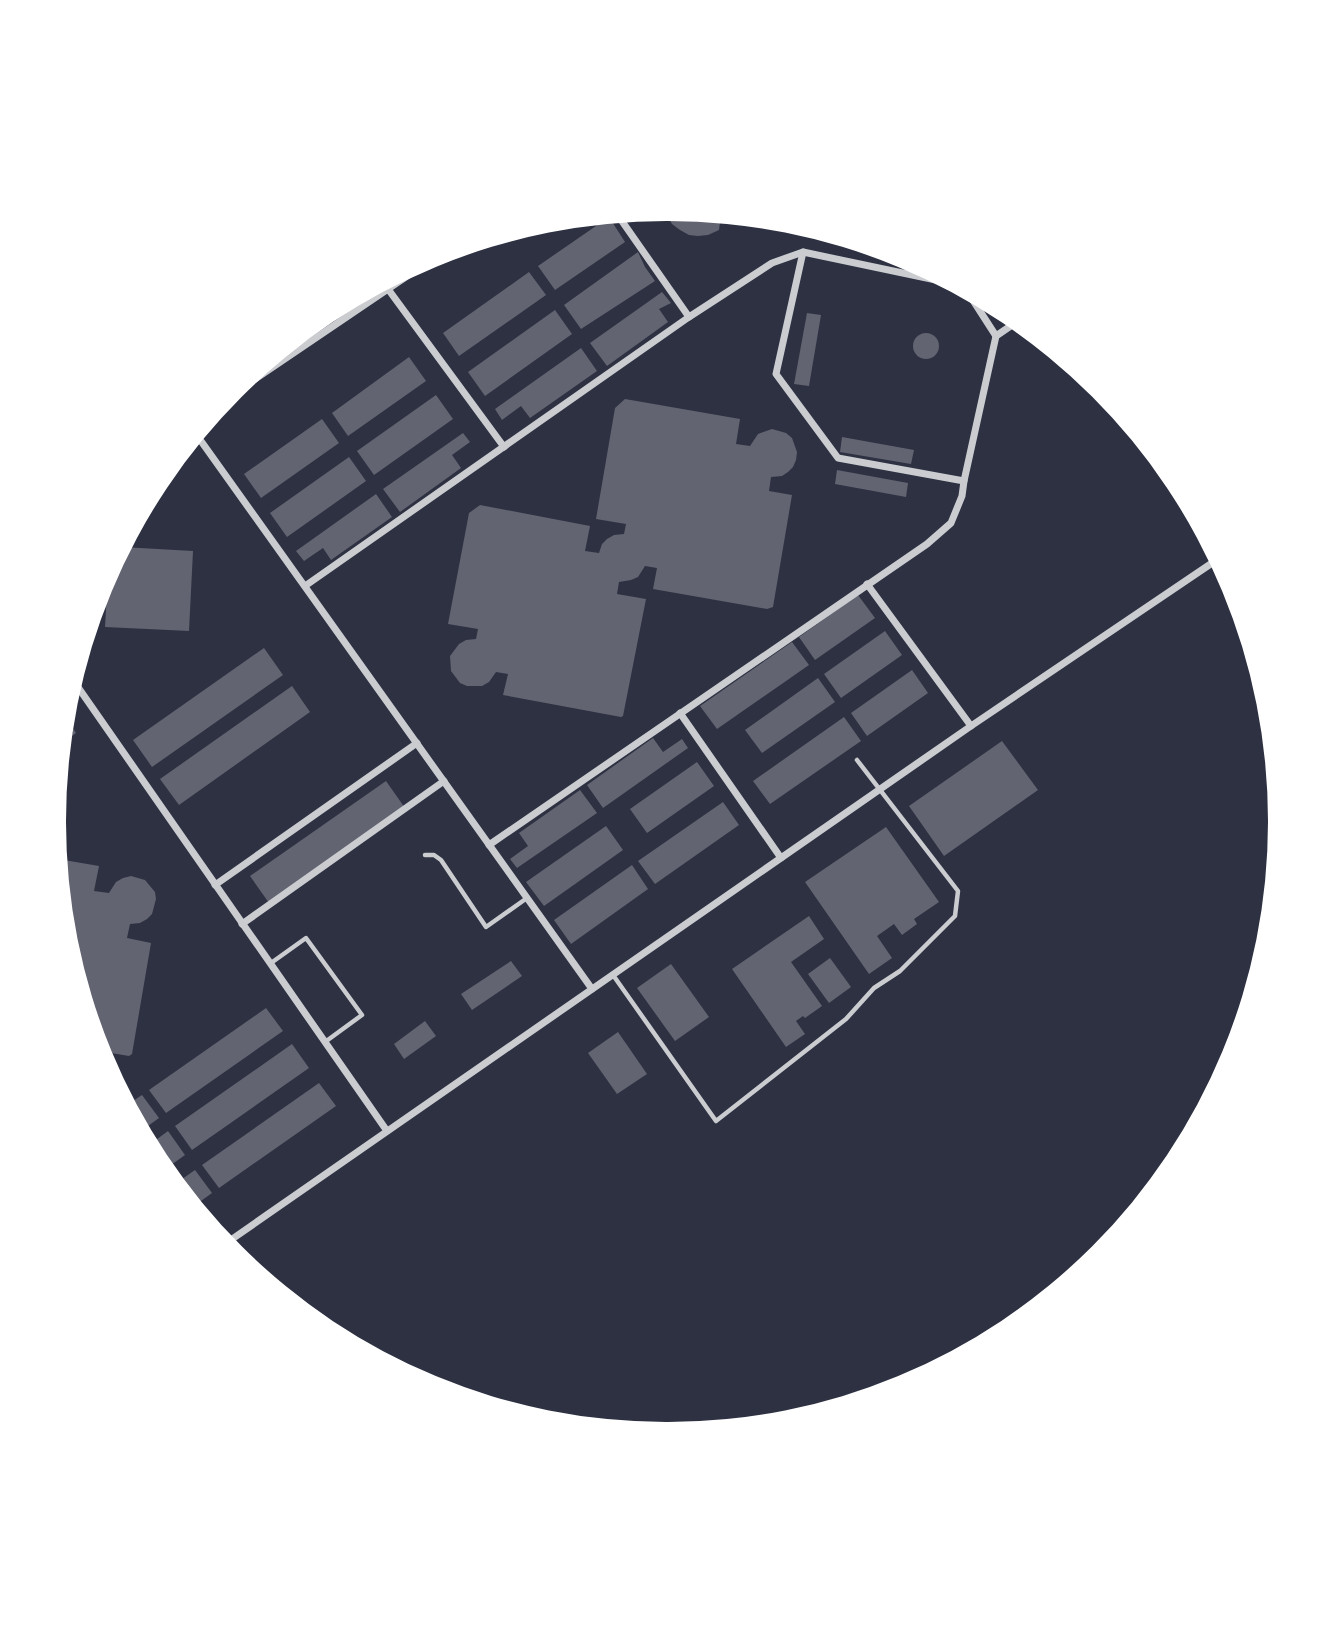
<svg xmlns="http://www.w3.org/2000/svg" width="1334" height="1643" font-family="'IBM Plex Serif',serif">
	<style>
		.building { fill: #626471 }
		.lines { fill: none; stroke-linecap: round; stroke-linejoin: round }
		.service { stroke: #caccd0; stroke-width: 4.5 }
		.minor { stroke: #caccd0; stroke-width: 7 }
		.secondary { stroke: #fff; stroke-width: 10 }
	</style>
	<rect width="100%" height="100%" fill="#2d3142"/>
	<g class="building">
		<polygon points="664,209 721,214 719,230 708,235 698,236 689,235 680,230 672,224"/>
		<polygon points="609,217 625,242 555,290 538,266"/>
		<polygon points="638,252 645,267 655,281 581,329 564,305"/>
		<polygon points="529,272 546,295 459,356 443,333"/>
		<polygon points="662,292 671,303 659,309 668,322 607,366 590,343"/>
		<polygon points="555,310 572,334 485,396 468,372"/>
		<polygon points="807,313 821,315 809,386 794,384"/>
		<circle cx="926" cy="346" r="13"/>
		<polygon points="581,348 597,371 530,418 521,406 502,420 495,409"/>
		<polygon points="409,357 426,381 348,436 332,413"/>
		<polygon points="436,395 453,419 374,475 357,451"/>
		<polygon points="625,399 740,419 736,444 750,446 758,434 772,429 786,433 792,438 797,452 796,460 793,467 788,472 782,476 771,477 769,491 792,495 773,607 767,609 653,589 657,568 645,566 638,577 631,580 619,582 617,594 646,599 623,716 621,717 503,695 508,674 496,672 489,682 482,686 467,686 460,683 451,671 450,656 459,644 466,640 476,639 478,629 448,624 469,513 480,505 590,526 585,551 599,553 602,544 607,539 614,535 624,534 626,524 596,519 615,408"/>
		<polygon points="322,419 339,443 261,498 244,474"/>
		<polygon points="463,433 470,442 452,455 461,468 400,512 383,489"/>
		<polygon points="842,437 914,450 911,464 840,452"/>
		<polygon points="349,457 366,481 287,537 270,513"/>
		<polygon points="837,470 908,483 906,497 835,484"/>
		<polygon points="376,494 392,517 331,560 323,548 304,561 296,551"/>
		<polygon points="122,547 193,551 189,631 105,627 108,574"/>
		<polygon points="858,595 875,618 815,660 799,637"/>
		<polygon points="885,631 902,655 841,698 824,674"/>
		<polygon points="792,642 809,665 717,729 700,706"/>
		<polygon points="264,648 283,675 152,767 133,740"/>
		<polygon points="912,670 928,693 867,736 851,713"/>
		<polygon points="818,678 835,702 762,753 745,730"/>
		<polygon points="292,686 310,712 179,805 160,779"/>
		<polygon points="65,716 76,733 62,743"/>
		<polygon points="844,717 861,741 770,804 753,781"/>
		<polygon points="653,738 663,752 682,739 688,748 603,808 587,785"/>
		<polygon points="1002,741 1038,790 944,856 909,806"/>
		<polygon points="697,762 714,786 647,833 630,809"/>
		<polygon points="386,781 405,808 269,903 250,876"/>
		<polygon points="580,790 597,813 517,868 510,859 528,846 519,833"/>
		<polygon points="723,802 739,825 655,884 638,861"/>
		<polygon points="606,826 623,850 544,906 526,882"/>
		<polygon points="886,827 939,902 914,919 917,924 902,935 894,924 877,936 892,958 869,974 805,882"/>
		<polygon points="58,859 99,866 94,891 109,893 116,882 123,878 131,876 145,880 155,892 156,899 152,914 147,919 140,923 130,924 127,938 151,943 132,1054 129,1056 99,1051 66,941"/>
		<polygon points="632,865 648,889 571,944 554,920"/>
		<polygon points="809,916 824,939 791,962 822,1006 805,1018 803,1016 796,1021 805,1034 786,1047 732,969"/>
		<polygon points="830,958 851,987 829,1003 808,974"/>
		<polygon points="511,961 522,976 472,1010 461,994"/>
		<polygon points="671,964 709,1017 675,1041 637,988"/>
		<polygon points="266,1008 283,1031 166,1113 149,1090"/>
		<polygon points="425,1021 436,1036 404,1059 394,1044"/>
		<polygon points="618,1032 647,1074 617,1094 588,1053"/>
		<polygon points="292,1044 309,1068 192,1150 175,1126"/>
		<polygon points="319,1083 336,1106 219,1188 202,1165"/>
		<polygon points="142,1095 159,1118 141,1131 127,1105"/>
		<polygon points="168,1131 185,1155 164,1170 157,1162 149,1145"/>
		<polygon points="195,1170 212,1193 194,1206 175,1184"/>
	</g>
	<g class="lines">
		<g class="service">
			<polyline points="425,855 434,855 441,860 486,927 527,898"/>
			<polyline points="271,963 306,938 362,1015 325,1042"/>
			<polyline points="613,975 716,1121 846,1019 874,988 900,971 955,916 958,891 857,760"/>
		</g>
		<g class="minor">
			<polyline points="617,214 689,317 772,263 803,252"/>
			<polyline points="955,284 803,252 776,374 838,458 964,481 996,336 1018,321"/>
			<polyline points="388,289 504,447"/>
			<polyline points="967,291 996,336"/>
			<polyline points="224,400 441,253"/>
			<polyline points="196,434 592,989"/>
			<polyline points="867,584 971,726"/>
			<polyline points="305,586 689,317"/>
			<polyline points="73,680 387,1131"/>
			<polyline points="680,713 781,858"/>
			<polyline points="489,845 927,544 951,523 962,496 964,481"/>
			<polyline points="215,885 417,743"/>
			<polyline points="242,924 444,781"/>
			<polyline points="225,1244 971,726 1218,559"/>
		</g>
		<polyline class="secondary" points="1228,577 1240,609"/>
	</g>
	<path d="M0 0H1334V1643H0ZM666 221H668A600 600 0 0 1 1268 821V822A600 600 0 0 1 668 1422H666A600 600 0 0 1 66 822V821A600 600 0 0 1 666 221Z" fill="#fff" fill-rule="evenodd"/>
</svg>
